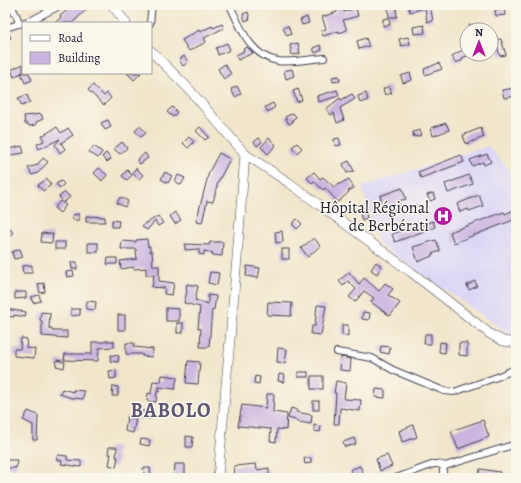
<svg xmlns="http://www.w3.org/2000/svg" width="521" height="483" font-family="Alegreya,serif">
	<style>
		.built { fill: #dcd6f6 }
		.building { fill: #cbb5e0 }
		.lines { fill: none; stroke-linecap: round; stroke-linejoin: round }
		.street-casing { stroke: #413f51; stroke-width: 8 }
		.secondary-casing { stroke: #413f51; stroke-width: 10 }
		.street { stroke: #fff; stroke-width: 6 }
		.secondary { stroke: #fff; stroke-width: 9 }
		.labels { text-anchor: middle; stroke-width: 3; stroke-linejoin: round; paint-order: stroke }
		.poi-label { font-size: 16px; fill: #22223b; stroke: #fbf7ec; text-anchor: end }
		.district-label { font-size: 20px; font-weight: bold; letter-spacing: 1px; fill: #5d5575; stroke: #fbf7ec }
	</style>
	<rect width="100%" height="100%" fill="#fbf7ec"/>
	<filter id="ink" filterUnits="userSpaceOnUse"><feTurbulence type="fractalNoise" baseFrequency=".025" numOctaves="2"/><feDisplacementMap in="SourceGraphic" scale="8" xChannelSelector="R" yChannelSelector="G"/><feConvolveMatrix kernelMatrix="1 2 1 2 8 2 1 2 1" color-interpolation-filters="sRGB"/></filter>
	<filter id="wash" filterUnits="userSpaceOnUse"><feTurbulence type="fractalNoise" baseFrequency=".012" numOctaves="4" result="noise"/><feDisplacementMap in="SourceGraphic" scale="16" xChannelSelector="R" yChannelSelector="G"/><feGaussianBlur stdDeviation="0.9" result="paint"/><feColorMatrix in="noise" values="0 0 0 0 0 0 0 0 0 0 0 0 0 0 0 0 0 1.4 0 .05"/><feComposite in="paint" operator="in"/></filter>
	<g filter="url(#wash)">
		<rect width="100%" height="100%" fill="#f1e6cb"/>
		<polygon class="built" points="488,146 516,177 516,332 511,335 379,244 362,187"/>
		<g id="blocks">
			<g class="building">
				<polygon points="5,5 7,5 11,15 5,20"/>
				<polygon points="74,5 91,5 72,23 55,23 61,17 60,16"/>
				<polygon points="343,5 344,12 356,8 358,16 343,20 347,30 339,33 339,31 323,36 321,31 326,29 322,17 337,12 336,6"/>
				<polygon points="408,5 430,5 433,21 427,22 425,8 410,12"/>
				<polygon points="388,7 396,7 397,17 389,17"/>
				<polygon points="504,8 505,15 496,16 495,10"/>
				<polygon points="248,12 250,19 245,21 243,14"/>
				<polygon points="307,17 309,23 302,25 300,20"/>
				<polygon points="389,18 390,25 383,26 383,19"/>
				<polygon points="222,24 224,28 204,38 206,42 189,51 182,40 199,30 200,32 212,26 213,28"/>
				<polygon points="480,24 480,30 470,30 469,25"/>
				<polygon points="424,25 425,33 414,34 413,27"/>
				<polygon points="288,26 291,34 287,36 283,28"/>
				<polygon points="5,32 8,32 11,38 5,42"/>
				<polygon points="408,37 410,44 401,46 399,39"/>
				<polygon points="366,38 369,46 359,49 357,41"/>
				<polygon points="501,39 506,55 500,56 497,46 493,46 493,40"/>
				<polygon points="227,43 230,50 218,55 216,48"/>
				<polygon points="298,43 300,54 292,55 290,45"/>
				<polygon points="320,45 322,50 315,53 313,48"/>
				<polygon points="247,47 253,53 238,60 236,55 244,51 243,49"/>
				<polygon points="466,48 467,54 469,55 462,58 463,60 455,63 452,56"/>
				<polygon points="184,56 188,62 183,66 179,60"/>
				<polygon points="439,63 442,69 425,75 424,69"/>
				<polygon points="23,64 23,72 21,73 29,73 32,80 25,83 21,73 14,77 11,70"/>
				<polygon points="225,64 231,74 224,79 218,69"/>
				<polygon points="292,69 294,76 286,79 284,71"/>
				<polygon points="127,73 141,73 134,80"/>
				<polygon points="410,73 412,80 403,83 401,76"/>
				<polygon points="339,76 340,81 333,82 332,77"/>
				<polygon points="93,85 104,96 107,93 111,98 104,105 88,90"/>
				<polygon points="237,86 241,94 235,97 231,89"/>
				<polygon points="389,86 392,93 385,95 383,89"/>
				<polygon points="516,88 516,96 504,98 502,90"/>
				<polygon points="298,89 302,100 297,102 293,91"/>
				<polygon points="337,90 339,96 318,102 317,96"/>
				<polygon points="366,93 368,100 360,103 358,96"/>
				<polygon points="352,94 355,99 340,108 344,120 337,123 334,113 331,115 326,109 340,98 341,100"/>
				<polygon points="27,95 30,102 22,106 18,98"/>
				<polygon points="273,103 275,107 268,112 265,107"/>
				<polygon points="172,107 177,112 173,117 167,112"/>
				<polygon points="293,113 296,117 292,120 293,122 289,124 285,117"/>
				<polygon points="41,114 43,119 36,122 36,125 29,126 28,124 25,124 24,116"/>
				<polygon points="108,120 111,127 105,130 101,123"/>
				<polygon points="446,123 449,130 433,136 431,128"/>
				<polygon points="140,126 146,133 141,137 135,131"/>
				<polygon points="57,127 61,133 68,128 73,135 61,143 65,149 60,153 55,145 60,139 39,149 37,144 44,141 42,136"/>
				<polygon points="200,127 209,137 205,140 196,131"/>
				<polygon points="481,128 484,137 466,144 463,135"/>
				<polygon points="420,130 422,135 414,137 413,132"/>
				<polygon points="189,137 194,142 188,148 183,143"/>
				<polygon points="259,138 262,142 257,146 254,142"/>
				<polygon points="269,138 276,145 268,154 261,147"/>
				<polygon points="339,138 341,145 335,146 334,139"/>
				<polygon points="122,142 127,148 120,154 114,149"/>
				<polygon points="297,143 302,148 297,153 292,147"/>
				<polygon points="22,146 24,153 5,156 5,150"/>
				<polygon points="94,146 102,152 98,158 89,152"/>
				<polygon points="106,153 111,159 107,162 102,157"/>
				<polygon points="145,153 148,158 140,164 137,160"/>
				<polygon points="219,153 230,159 218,182 213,202 207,201 202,223 196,222 209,172"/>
				<polygon points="487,154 491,162 484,165 483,162 472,166 470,160"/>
				<polygon points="461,155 464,162 421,178 418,172"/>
				<polygon points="43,158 48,162 38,173 32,175 28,168 37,165"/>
				<polygon points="349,161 354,171 347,173 343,164"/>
				<polygon points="99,168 107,175 102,181 94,173"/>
				<polygon points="136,168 143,175 139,179 132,173"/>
				<polygon points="127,170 132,175 127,180 122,176"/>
				<polygon points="165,172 172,176 168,183 161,179"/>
				<polygon points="314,172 320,179 323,177 334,187 349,179 354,188 348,191 349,192 338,202 325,188 323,190 314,181 312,183 307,178"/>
				<polygon points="178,175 185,178 181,185 175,181"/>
				<polygon points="469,175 473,184 448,193 445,184"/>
				<polygon points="47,179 51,185 43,191 38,185"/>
				<polygon points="61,181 64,184 60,188 56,184"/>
				<polygon points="402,188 406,199 398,201 400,208 389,211 387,205 383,206 380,196"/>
				<polygon points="65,192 70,197 64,202 59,197"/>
				<polygon points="433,193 435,199 430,201 427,195"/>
				<polygon points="479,195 483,206 469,211 468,209 460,212 457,204"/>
				<polygon points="120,197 128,201 125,207 117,203"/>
				<polygon points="60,201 66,205 60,213 54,208"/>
				<polygon points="516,209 516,219 454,243 450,232 504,212 505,214"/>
				<polygon points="175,212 181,220 175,224 170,216"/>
				<polygon points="366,212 367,218 362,220 360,214"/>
				<polygon points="79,214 79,220 73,220 72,215"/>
				<polygon points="86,216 105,217 105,222 86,222"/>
				<polygon points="158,216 163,223 158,226 155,221 147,230 142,227 146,222 147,223"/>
				<polygon points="297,219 302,224 297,229 292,224"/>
				<polygon points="112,220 119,221 118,227 112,227"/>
				<polygon points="433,221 435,227 395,242 392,234"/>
				<polygon points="10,228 13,234 5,238 5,231"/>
				<polygon points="282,231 283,242 276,243 275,232"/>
				<polygon points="42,233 53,234 52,243 41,242"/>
				<polygon points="314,238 320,246 308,257 301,248"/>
				<polygon points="147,239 148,247 150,246 150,252 152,251 153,266 159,266 159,281 174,283 172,295 164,294 165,288 152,287 154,275 146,275 146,268 134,269 133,267 121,269 120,261 137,259 136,249 121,249 122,241 136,242 136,240"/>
				<polygon points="436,240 440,251 432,254 432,256 418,262 413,247"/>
				<rect x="55" y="242" width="10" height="7"/>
				<polygon points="210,242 223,242 222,256 212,255 213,253 204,251 204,255 199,254 199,249 185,250 185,244 209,245"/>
				<rect x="88" y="243" width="10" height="9"/>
				<polygon points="20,249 23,257 14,259 12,252"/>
				<rect x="282" y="249" width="7" height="10"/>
				<polygon points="108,258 117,258 117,264 107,264"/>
				<polygon points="71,262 77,262 77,269 72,269"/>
				<polygon points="376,262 382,266 377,274 371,270"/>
				<polygon points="32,265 32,273 23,273 22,266"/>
				<polygon points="247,266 260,268 258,278 246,276"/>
				<polygon points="73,271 74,276 67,277 66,272"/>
				<polygon points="210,272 219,273 217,285 208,283"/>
				<polygon points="349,272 359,284 364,278 379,291 385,283 393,289 388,295 400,303 390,316 371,302 374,298 364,291 355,302 349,297 356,289 348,281 343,286 339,281"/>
				<polygon points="475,281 477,286 469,290 467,285"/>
				<polygon points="44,283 45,292 40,293 38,284"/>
				<polygon points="187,284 198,286 195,300 208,304 208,295 216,296 214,310 212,309 209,347 200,347 201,329 198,328 200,307 184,303 187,291 186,290"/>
				<polygon points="15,292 26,292 26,298 15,299"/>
				<polygon points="39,295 41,301 33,303 31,297"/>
				<polygon points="87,301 96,302 95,310 86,309"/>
				<polygon points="268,302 292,303 291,316 267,315"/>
				<polygon points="317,305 326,306 321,335 311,334 312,326 315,326"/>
				<polygon points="166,308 179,309 179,321 166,321"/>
				<polygon points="5,309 26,312 25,317 14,315 14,317 6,316"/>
				<polygon points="71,309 80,309 80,315 71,316"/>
				<polygon points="41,312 50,313 49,328 52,328 52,331 67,331 67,338 42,336 42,321 40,320"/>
				<polygon points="363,312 370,313 369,320 362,319"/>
				<rect x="118" y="315" width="7" height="15"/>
				<rect x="177" y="323" width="6" height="10"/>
				<polygon points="342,325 348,325 348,336 342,335"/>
				<polygon points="425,334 431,334 431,344 424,344"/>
				<polygon points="21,338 27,339 26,348 35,349 34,358 14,356 14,349 20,349"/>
				<polygon points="105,341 114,341 114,347 99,348 98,361 64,360 65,354 92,354 92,342 105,342"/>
				<polygon points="440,342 446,343 445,353 439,352"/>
				<polygon points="126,343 134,343 134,347 153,349 152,357 142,356 142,354 126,354"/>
				<polygon points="459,343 467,343 467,356 459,355"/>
				<polygon points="381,346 390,347 389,354 380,352"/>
				<polygon points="278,348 287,349 285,363 277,362"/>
				<polygon points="111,355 119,356 118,362 110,361"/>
				<polygon points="341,357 351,359 350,371 340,370"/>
				<polygon points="57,360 65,362 64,368 56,366"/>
				<polygon points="188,361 200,362 198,384 186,383"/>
				<polygon points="116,370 116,378 110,379 109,371"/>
				<rect x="298" y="372" width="10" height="5"/>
				<polygon points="279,374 285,375 284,382 278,381"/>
				<polygon points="162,375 177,377 175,389 159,387 159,392 157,391 156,402 147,401 148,393 151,394 153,381 161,382"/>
				<polygon points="255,376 260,377 259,384 254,383"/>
				<rect x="311" y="376" width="12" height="13"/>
				<polygon points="336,381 346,383 344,399 361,400 360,411 340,408 339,424 334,424 336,393 334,393"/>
				<polygon points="113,386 118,387 118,396 112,396"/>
				<polygon points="62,389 73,392 73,390 84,391 83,399 72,398 60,394"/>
				<polygon points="376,389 385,390 385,398 375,397"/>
				<polygon points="267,394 274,394 273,412 287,414 286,430 277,429 276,442 270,441 271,429 238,426 242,405 266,408"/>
				<rect x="313" y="401" width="6" height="9"/>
				<polygon points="291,408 297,410 296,412 312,415 311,424 298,422 299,421 288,418"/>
				<polygon points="28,411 38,415 37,440 33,440 33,425 23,420"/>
				<polygon points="142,411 153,412 151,419 141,418"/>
				<polygon points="127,417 136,419 133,433 125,431"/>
				<polygon points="483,420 489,437 458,449 451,431"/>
				<polygon points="314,425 321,426 320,432 314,431"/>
				<polygon points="413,425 417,437 402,442 399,431"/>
				<polygon points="186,436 193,437 192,447 186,447"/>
				<polygon points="354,438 356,444 345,447 343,442"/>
				<polygon points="141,439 150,440 149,446 140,444"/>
				<polygon points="109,447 117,447 116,457 118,457 116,467 109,465 111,454 108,454"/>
				<polygon points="58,455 67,456 67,460 81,461 81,467 61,464 62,461 56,459"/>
				<polygon points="387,455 392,466 380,471 376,459"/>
				<polygon points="304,458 311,458 311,463 305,464"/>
				<polygon points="7,460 17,460 16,468 7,468"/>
				<polygon points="175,464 185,464 185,478 174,478"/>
				<polygon points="256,464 257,470 269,468 269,475 250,478 235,478 234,466"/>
				<polygon points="360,466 364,476 359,478 353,478 350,470"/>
				<polygon points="143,468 150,468 151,478 145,478"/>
				<polygon points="480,469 500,472 499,478 478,478"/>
			</g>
		</g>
	</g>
	<g filter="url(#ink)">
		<use href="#blocks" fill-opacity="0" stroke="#413f51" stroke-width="1"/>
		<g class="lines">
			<defs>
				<g id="street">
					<polyline points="11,5 17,17 19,24"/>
					<path d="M230 5C240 27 251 57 278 61 288 63 312 59 324 58"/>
					<polyline points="150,23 152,5"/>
					<polyline points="6,28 34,19 61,5"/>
					<polyline points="337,352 372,358 393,370 444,391 454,392 497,377 513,370 516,367"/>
					<polyline points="396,478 434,464 438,464 445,466 516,444"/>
					<polyline points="443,478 443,470 445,466"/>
				</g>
				<g id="secondary">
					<polyline points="112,5 126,23"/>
					<polyline points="151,51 188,88 245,154 288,182 411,272 490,334 503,341 516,343"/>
					<polyline points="218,478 237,258 245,154"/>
				</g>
			</defs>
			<use href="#street" class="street-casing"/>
			<use href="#secondary" class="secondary-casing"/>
			<use href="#street" class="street"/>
			<use href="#secondary" class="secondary"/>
		</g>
	</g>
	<defs>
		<symbol id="hospital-disc" viewBox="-11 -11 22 22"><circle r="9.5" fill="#b5179e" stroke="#fbf7ec"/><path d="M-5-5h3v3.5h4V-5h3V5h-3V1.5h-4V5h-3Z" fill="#fff"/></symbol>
	</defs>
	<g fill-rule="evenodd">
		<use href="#hospital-disc" x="432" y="205" width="22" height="22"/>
	</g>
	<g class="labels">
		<g class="poi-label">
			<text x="429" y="213">Hôpital Régional<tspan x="429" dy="18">de Berbérati</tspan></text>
		</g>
		<g class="district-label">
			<text x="171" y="417">BABOLO</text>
		</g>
	</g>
	<rect width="521" height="483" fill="none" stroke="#fbf7ec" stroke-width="20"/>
	<rect x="22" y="22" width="130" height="52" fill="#fbf7ec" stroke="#a4a2a5"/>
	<rect x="30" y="35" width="20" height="6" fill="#ffffff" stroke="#a4a2a5"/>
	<text x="58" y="42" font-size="12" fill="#22223b">Road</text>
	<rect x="30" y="52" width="20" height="12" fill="#cbb5e0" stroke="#a4a2a5"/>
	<text x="58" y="62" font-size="12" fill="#22223b">Building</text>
	<g transform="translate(479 42)"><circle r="19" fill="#fbf7ec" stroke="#a4a2a5"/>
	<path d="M0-3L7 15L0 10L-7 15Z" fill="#b5179e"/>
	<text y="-6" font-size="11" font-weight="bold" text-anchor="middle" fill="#22223b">N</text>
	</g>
</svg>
